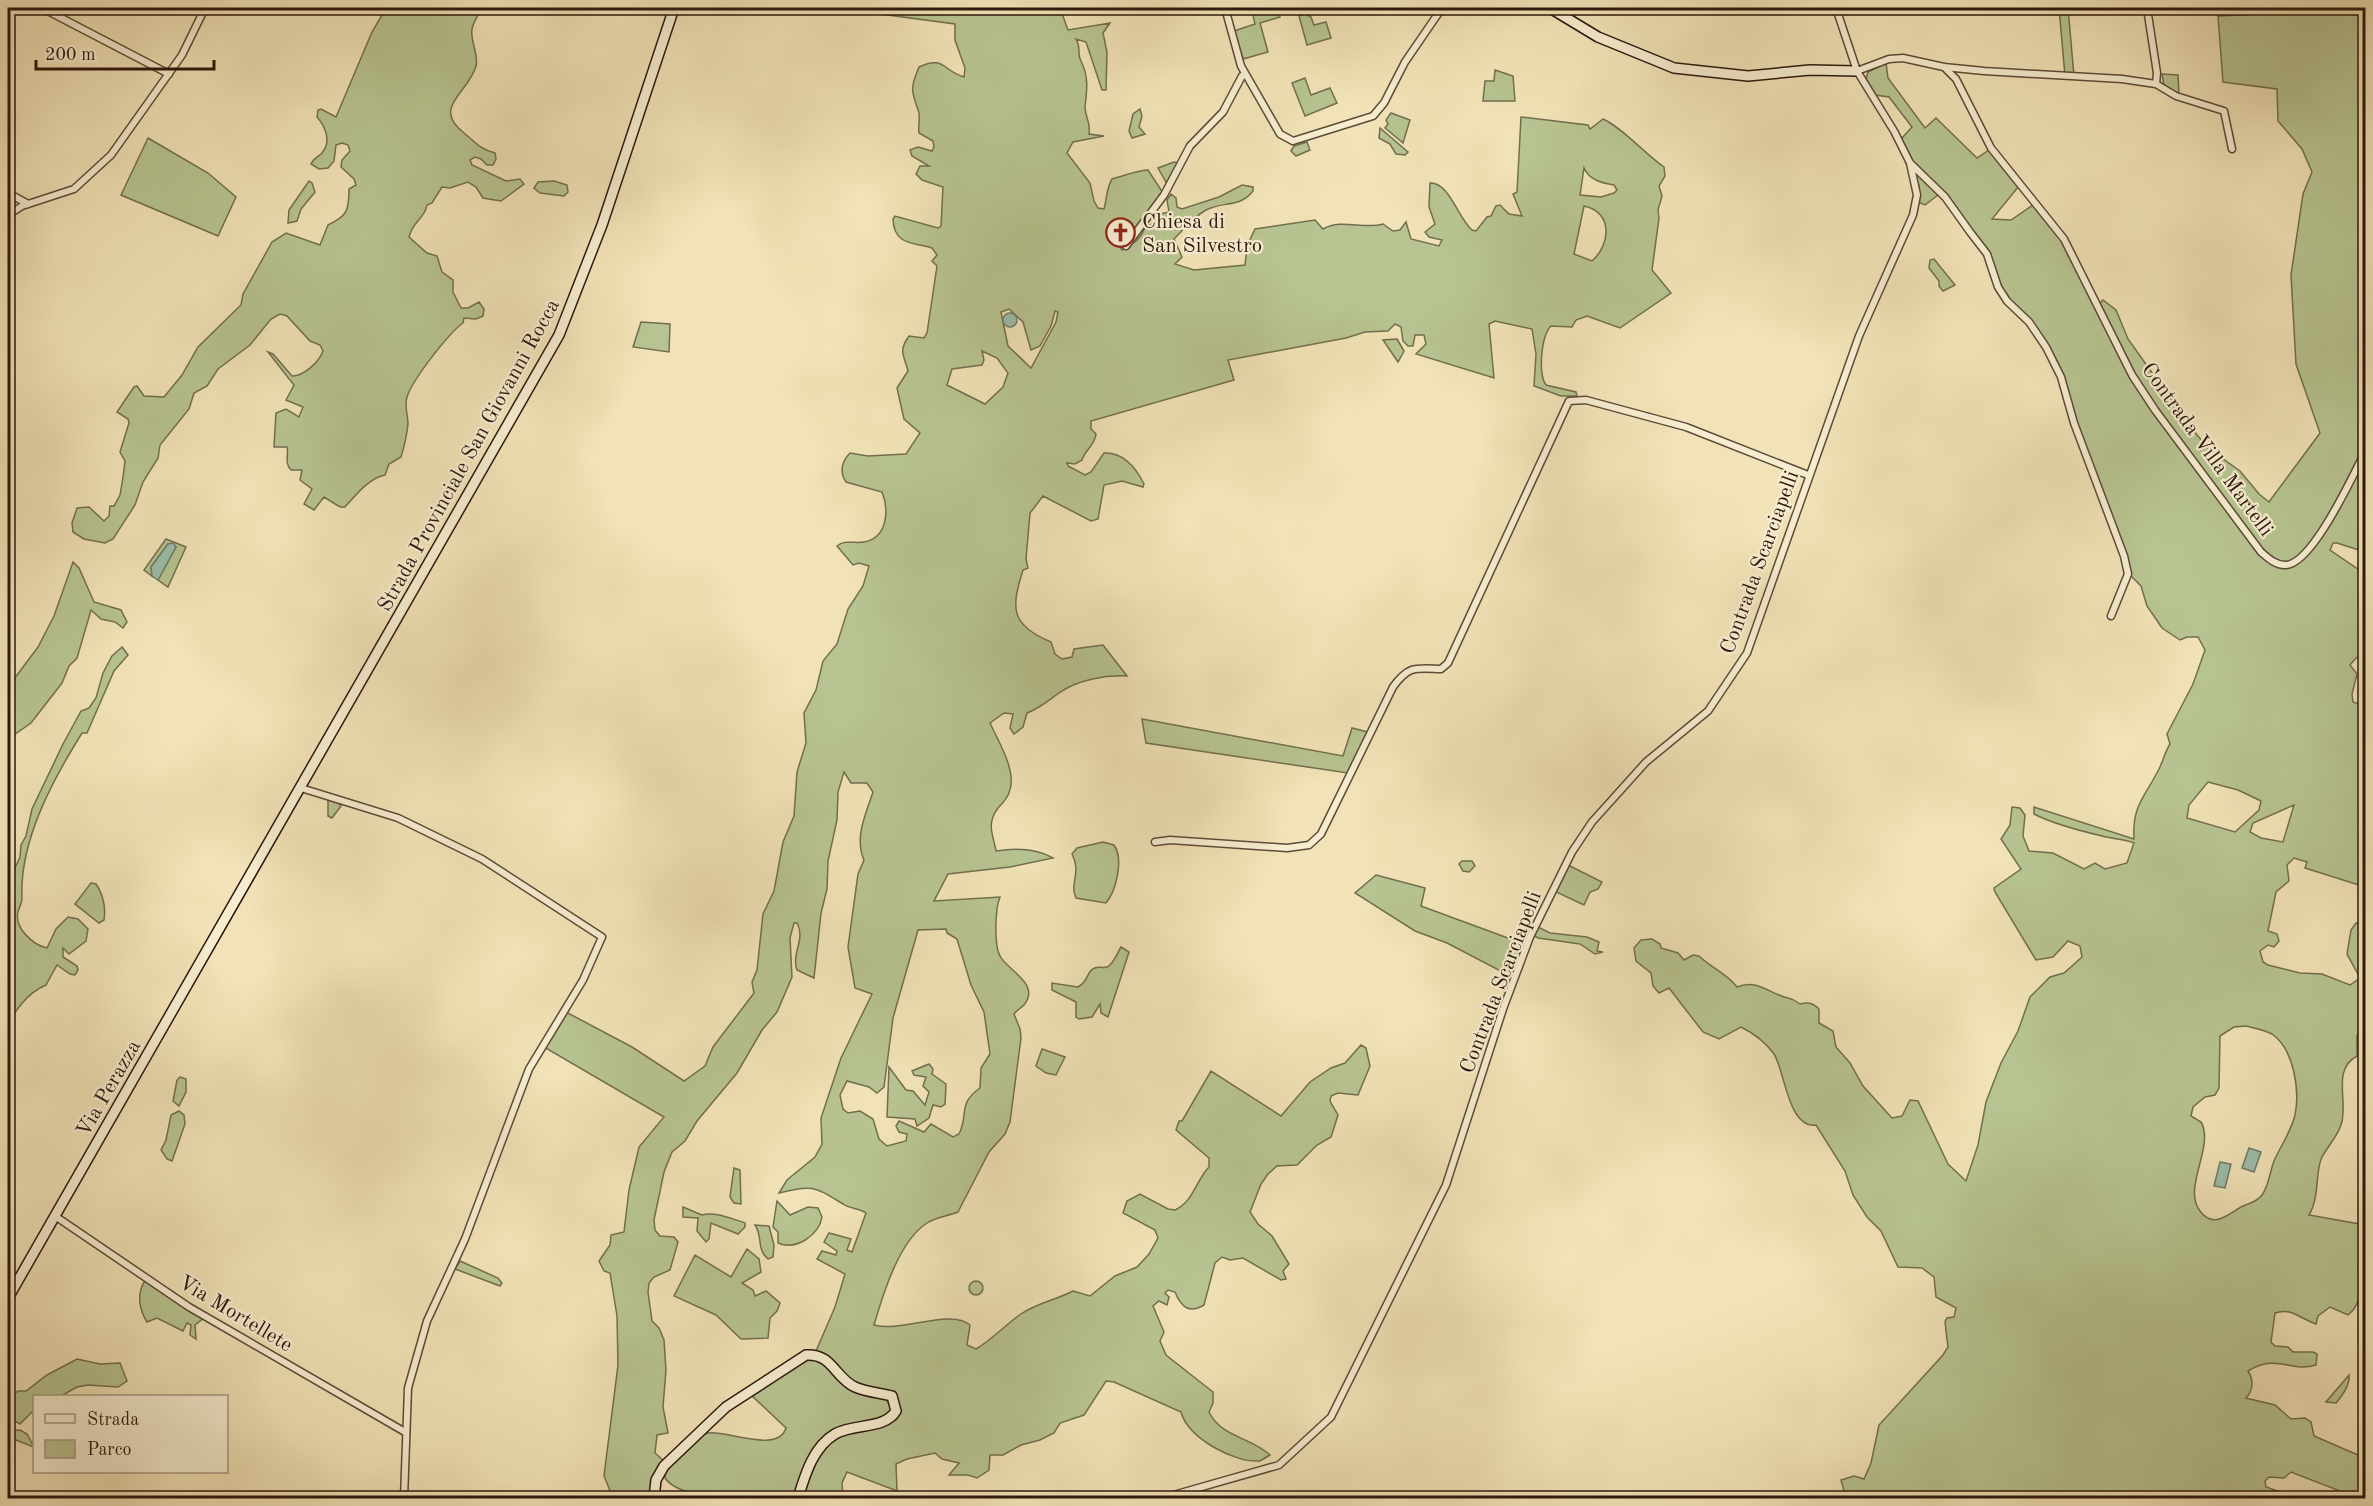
<svg xmlns="http://www.w3.org/2000/svg" width="2373" height="1506" font-family="'Old Standard TT',serif">
	<style>
		.green { fill: #b7c491; stroke: #726e4f; stroke-width: 1.5; fill-rule: evenodd }
		.water { fill: #9bbeaa; stroke: #6f7b6b; stroke-width: 1.5 }
		.lines { fill: none; stroke-linecap: round; stroke-linejoin: round }
		.street-casing { stroke: #5d4a38; stroke-width: 9 }
		.secondary-casing { stroke: #2c170d; stroke-width: 12 }
		.street { stroke: #f6edd0; stroke-width: 6 }
		.secondary { stroke: #f6edd0; stroke-width: 9 }
		.labels { text-anchor: middle; stroke-width: 4.5; stroke-linejoin: round; paint-order: stroke }
		.poi-label { font-size: 21px; fill: #2c170d; stroke: #f6edd0; text-anchor: start }
		.street-label { font-size: 21px; fill: #2c170d; stroke: #f6edd0 }
	</style>
	<rect width="100%" height="100%" fill="#f1e3b7"/>
	<filter id="stains"><feTurbulence type="fractalNoise" baseFrequency=".00333" numOctaves="4"/><feColorMatrix values="0 0 0 0 .2 0 0 0 0 .09 0 0 0 0 .02 0 0 0 .5 -.17"/></filter>
	<radialGradient id="worn" r=".72"><stop offset=".6" stop-color="#630" stop-opacity="0"/><stop offset="1" stop-color="#630" stop-opacity=".3"/></radialGradient>
	<g class="green">
		<path d="M386 8H481C479 15 473 22 472 29 470 41 479 55 476 66 468 94 431 107 464 133 475 142 481 150 495 153L496 159 493 165H487L481 159 475 157 470 160 472 165 506 181 520 179 524 184 501 201 483 198 476 187 468 182 450 188 442 187 432 203 427 205C425 219 413 220 409 237L427 253 437 256 442 272 453 280V292L461 308H468L479 302 484 309 483 316 476 319 464 318 463 323C449 333 412 380 407 397 404 405 408 416 408 424 407 434 404 447 401 457L389 464 385 475C369 478 356 495 345 507H340L324 497 314 510 304 504 312 489 300 480 302 470H291C284 463 289 454 287 447H274L276 413 286 409 299 417 303 407 286 400 294 385 268 352 273 354 292 376C304 376 319 362 323 351L320 345 310 341 287 316 280 314 271 319 250 345 218 369 207 386 194 393 189 409 160 445 158 458 143 482 135 505 113 539 105 543 84 539 73 532 72 523 77 508 89 507 104 521 109 516 110 506H114L120 495 123 477 125 461 120 452 129 423 128 419 117 412 134 387 137 386 144 396 164 397 182 375 198 347 241 305 243 294 272 242 286 233 320 245 328 225C347 216 349 211 349 189L356 185 354 179 341 167 342 160 350 151 348 145 342 143 336 145 334 161 328 168 319 169 311 164C313 159 316 158 321 154 332 143 326 127 317 117L318 110 321 109 336 117 372 32Z"/>
		<polygon points="1264,8 1277,8 1280,17 1260,23 1268,52 1243,59 1234,31 1255,24 1252,11"/>
		<polygon points="2059,8 2068,8 2074,76 2065,76"/>
		<path d="M2266 8H2365V552L2337 543H2333L2330 550 2365 574V656L2356 658 2350 665 2357 674 2352 694 2353 702 2365 706V796L2361 798 2365 802V887L2305 868 2307 862 2294 858 2287 865 2289 881 2276 892 2268 931 2277 934 2279 941 2274 947 2268 945 2260 951 2263 962 2268 965 2300 973 2322 974 2350 985 2360 978 2347 954 2351 930 2356 923 2365 924V1016L2357 1036V1056C2331 1070 2349 1102 2341 1125 2337 1137 2328 1146 2322 1157 2315 1170 2320 1197 2309 1215L2365 1225V1284L2361 1264 2358 1267C2361 1283 2363 1304 2348 1315L2330 1307 2318 1316 2316 1324C2301 1319 2291 1307 2275 1313L2271 1342 2275 1346 2288 1347 2293 1352H2313L2317 1354 2316 1365C2289 1373 2278 1353 2248 1371 2254 1380 2253 1391 2246 1398L2275 1405 2291 1419 2305 1418 2311 1422 2314 1436 2365 1458V1498H2358L2291 1472 2284 1478 2269 1477 2265 1481 2266 1487 2298 1498H1846L1841 1480 1854 1476 1864 1479 1871 1463 1879 1425 1943 1355 1948 1347 1945 1322 1947 1318 1954 1317 1956 1308 1936 1297 1934 1277 1922 1268 1898 1267 1881 1231 1867 1217 1853 1195 1845 1171 1816 1125C1788 1129 1785 1071 1774 1054 1766 1043 1753 1033 1741 1027L1719 1039 1703 1032 1669 988 1659 993 1653 986 1651 973 1636 961 1634 948 1641 940 1652 939 1660 944 1661 948 1678 953 1684 960 1693 955 1699 956C1711 968 1727 973 1737 987 1754 980 1764 989 1779 995 1789 1000 1790 996 1800 1004 1809 1002 1813 1003 1819 1009V1023L1833 1031 1836 1047 1850 1063 1863 1086 1892 1118 1902 1116 1910 1100 1918 1101 1948 1164 1966 1181 1978 1145 1986 1102 2001 1063 2018 1031 2030 997 2050 977 2064 973 2082 957 2080 946 2068 941 2053 957 2036 960 1995 892 1994 888 2021 869 2001 839 2010 825 2012 807 2020 808 2025 815 2023 836 2029 851 2053 853 2084 869 2095 863 2105 869 2127 863 2134 843C2125 839 2112 839 2102 836 2081 831 2053 824 2034 814V807L2134 839C2132 805 2145 797 2159 769 2163 761 2165 752 2170 744L2167 734 2193 684 2205 650 2198 637H2187L2180 640 2162 628 2147 606 2141 586 2130 575 2128 558 2084 448 2053 356 1999 285 1988 253 1942 192 1925 205 1918 202 1919 186 1901 139 1912 127 1889 97 1875 95 1866 79 1868 72 1886 63 1888 78 1925 128 1936 118 1977 158 1989 150 2019 186 1992 219 2011 220 2033 205 2037 209 2065 244 2097 306 2103 300 2116 310 2128 339 2192 429 2208 448 2240 471 2259 494 2269 502 2320 433 2296 364 2291 275 2303 194 2312 172 2302 149 2278 121 2277 89 2223 82 2218 16 2266 14ZM2208 782 2238 790 2261 801 2259 810 2235 832 2187 818 2189 805ZM2294 805 2283 842 2261 838 2250 832 2253 823ZM2246 1026C2254 1028 2265 1030 2272 1034 2294 1049 2300 1091 2295 1115 2291 1132 2281 1145 2274 1161 2270 1171 2269 1186 2262 1195 2257 1202 2250 1203 2243 1206 2229 1213 2214 1230 2200 1211 2182 1188 2215 1146 2201 1122L2191 1116 2193 1107 2205 1097 2215 1095 2219 1088 2220 1036 2234 1027Z"/>
		<path d="M842 9 1060 8 1068 30 1110 23 1103 33 1107 52 1106 90H1102L1086 42 1076 39C1081 46 1077 54 1081 61 1089 77 1087 90 1085 107 1085 117 1091 122 1089 134L1104 136 1073 142 1067 153 1090 183 1094 201 1098 208 1104 209C1107 199 1106 189 1112 179 1124 176 1134 171 1148 170L1163 193 1128 238 1115 219 1112 223 1115 227 1110 231 1122 250C1132 245 1141 239 1144 229L1152 224 1156 215 1169 212 1167 200 1171 194 1176 198 1177 207 1182 209 1219 197 1242 185 1253 187V191C1240 208 1223 201 1206 210 1192 218 1185 228 1174 239L1182 257 1175 264 1194 270 1245 265 1247 246 1255 229 1315 220 1323 229C1342 218 1363 230 1383 224L1393 231 1400 230 1406 222 1411 239 1439 246 1442 240 1429 237 1425 232 1435 224 1429 207 1430 183C1449 182 1458 218 1472 230L1476 231 1487 217 1491 216 1496 206 1500 205 1509 214 1522 216 1513 194 1517 192 1521 117 1588 125 1590 129 1603 119C1623 128 1645 154 1664 167L1665 176 1659 186 1662 196 1658 210 1659 218 1652 270 1671 293 1620 328 1587 316 1576 320 1572 327 1551 326C1541 336 1538 374 1546 385L1576 392 1577 396H1561L1534 386 1536 354 1532 329 1495 321 1489 324 1494 378 1416 354 1426 344 1424 335H1415L1413 346H1408L1403 341 1401 327 1395 324 1388 331 1365 332 1346 338 1228 360 1234 380 1091 421V429L1096 434C1095 446 1085 449 1082 460L1075 464 1067 463 1068 466 1085 475 1091 472 1104 453C1123 452 1136 468 1144 484L1143 487 1122 481 1104 485 1098 519 1091 521 1043 496 1030 513 1026 559 1028 568 1023 570C1011 608 1010 625 1051 642L1055 654 1062 659 1072 657 1074 649 1103 645 1127 676C1105 675 1077 680 1059 693 1049 700 1039 709 1027 713L1023 727 1014 734 1010 728 1013 714 1004 713 990 723C998 741 1018 772 1009 793 1007 798 1002 804 998 808 986 824 993 834 996 851 1015 848 1036 848 1053 858L1010 867 948 874 934 901 1000 897C995 909 994 946 1000 956 1008 971 1041 984 1024 1005 1021 1008 1017 1010 1014 1014L1020 1029 1021 1038 1010 1122 1005 1134 989 1152 958 1212C948 1216 936 1217 927 1223 899 1241 883 1294 874 1325 901 1333 950 1308 970 1325L967 1345 976 1349C993 1339 1005 1325 1021 1314 1037 1303 1056 1300 1073 1291L1090 1296 1115 1276 1137 1267 1149 1254 1158 1238 1155 1230 1123 1213 1127 1201 1140 1194 1168 1209 1175 1210C1194 1201 1196 1180 1209 1167V1158L1176 1130 1179 1121H1182L1211 1071 1281 1116 1310 1082 1331 1068 1345 1063 1361 1045 1366 1048 1370 1066 1358 1095 1338 1093 1331 1096 1330 1101 1338 1115 1331 1137 1317 1145 1297 1165 1277 1166 1268 1174 1261 1184 1250 1212 1258 1224 1272 1236 1289 1264 1283 1271 1286 1279 1281 1280 1243 1258 1230 1260 1222 1257 1215 1263 1204 1305C1189 1314 1181 1307 1175 1292L1168 1290 1165 1293 1169 1297 1167 1305 1159 1301 1153 1306 1164 1332 1160 1341 1166 1355 1213 1392V1403L1209 1412C1222 1438 1251 1437 1270 1455L1260 1461C1234 1463 1188 1438 1181 1412L1114 1382 1106 1381 1084 1415 1060 1423 1054 1433 1040 1440 1021 1445 1003 1455H990L989 1470 977 1478 968 1475H949L959 1463 942 1459 935 1453 907 1459 896 1464 897 1491 847 1472 842 1483 843 1498H800C807 1476 815 1446 839 1436 856 1430 874 1429 890 1423L897 1419 900 1410 894 1396 853 1382 830 1359 816 1351 835 1307 845 1274 817 1259 822 1251 836 1255 837 1251 824 1242 829 1233 851 1239 847 1250 852 1252 866 1213C859 1208 850 1209 843 1204 815 1187 813 1184 779 1193L787 1180 815 1157 822 1144 821 1118 841 1058 872 994 855 988 848 947 858 874 864 860C854 838 866 813 873 792L867 783H851L844 772 838 792 837 820 828 861 827 889 821 913 814 978 797 970C791 953 806 939 797 923H794L790 938 792 977 777 1012 762 1030 737 1073 697 1121 685 1141 672 1152 664 1172 654 1220 655 1230 660 1236 674 1237 678 1242 670 1270 654 1277 649 1283 648 1292 652 1321 659 1328 664 1340 666 1370 663 1407 668 1433 657 1435 655 1453 665 1462 653 1498H613L604 1476 618 1365 617 1316 610 1273 604 1271 599 1261 610 1245 611 1235 624 1232 629 1190 639 1147 664 1117 544 1047 566 1012 632 1047 684 1081 705 1066 713 1047 754 993 752 982 757 970 763 914 774 891 783 842 794 816 797 772 806 743 804 713 816 690 823 661 837 644 848 609 863 586 869 566 859 563 853 565 837 546C845 539 854 544 864 542 888 538 889 509 882 492L846 482C839 472 842 461 850 453L868 456 906 454 920 433 904 419 897 388 908 371C904 355 898 351 909 336L924 338 927 333 937 266 932 261 937 255 932 248C914 242 894 246 893 219L895 216 938 228 941 226 943 187 922 180 916 174 920 166H929L912 156 910 150 918 147 932 151 934 147 933 141 919 133C918 126 920 119 919 113 912 91 909 91 919 67 944 55 943 71 964 77L965 68 955 40V24ZM1584 168C1589 180 1602 183 1614 185L1617 190 1614 193 1601 197 1580 195ZM1584 206C1613 212 1611 244 1592 261L1574 254ZM1009 309 1023 322 1031 350 1040 346 1051 326 1055 311 1058 312 1056 322 1031 368 1008 346 1001 312ZM982 351 997 358 1008 373 1003 387 985 404 947 385 952 369 982 365 984 360ZM946 929 947 933 957 939 971 985 984 1012 990 1054 981 1068 980 1088C957 1104 969 1115 959 1134L953 1137 931 1124 924 1132 899 1121 896 1126 899 1132 907 1134 906 1141 887 1146 879 1139 873 1119 860 1111 848 1113 843 1109 840 1095 847 1081 869 1087 877 1093 884 1087 893 1018 918 930Z"/>
		<polygon points="1305,14 1311,17 1314,25 1326,22 1331,38 1307,45 1299,16"/>
		<polygon points="1495,70 1513,76 1515,101 1483,101 1485,81 1494,81"/>
		<polygon points="2162,74 2178,75 2179,94 2164,86"/>
		<polygon points="1305,78 1311,95 1330,88 1337,103 1305,116 1292,83"/>
		<polygon points="1140,109 1142,116 1139,127 1145,134 1132,138 1129,131 1133,114"/>
		<polygon points="1391,113 1410,120 1403,143 1385,128 1388,124 1386,120"/>
		<polygon points="1380,128 1408,152 1405,155 1396,154 1390,144 1379,138"/>
		<polygon points="148,138 208,173 236,197 218,236 121,195"/>
		<polygon points="1307,142 1310,150 1296,156 1291,151 1294,146"/>
		<polygon points="1174,162 1178,163 1167,184 1158,168"/>
		<polygon points="309,181 312,183 315,192 301,209 297,221 288,223 289,210"/>
		<polygon points="554,181 567,185 568,192 564,196 540,193 534,188 538,182"/>
		<polygon points="1934,259 1955,285 1943,291 1939,286 1939,281 1929,268 1930,260"/>
		<polygon points="641,322 670,324 669,352 633,347"/>
		<polygon points="1397,339 1404,351 1398,362 1383,340"/>
		<polygon points="166,539 186,547 168,587 158,580 176,547 168,544 151,567 152,576 144,570"/>
		<polygon points="73,562 79,568 94,602 121,610 127,622 123,628 115,622 101,619 91,610 77,658 69,666 62,683 31,723 8,739 8,687 38,647 54,616"/>
		<path d="M122 647 128 655 114 671 87 733H82C52 781 19 842 22 899 22 904 19 907 18 912 14 928 33 945 47 948L56 929 68 917 78 919 88 929 86 941 69 954 63 948V957L77 966 78 970 75 975 70 974 57 965 46 985C29 992 11 1012 8 1031V947L12 904 8 883 20 857 21 845 26 836 32 809 63 744 81 711 89 708 96 698 103 673 112 656Z"/>
		<polygon points="1142,719 1343,756 1352,728 1368,732 1348,773 1146,743"/>
		<polygon points="328,799 336,801 341,806 332,818 328,816"/>
		<path d="M1103 842 1114 845C1124 859 1116 891 1106 903L1076 898C1069 883 1082 873 1072 854L1077 848Z"/>
		<polygon points="1462,861 1472,861 1475,866 1469,872 1463,871 1459,864"/>
		<polygon points="1568,865 1602,882 1598,889 1590,892 1584,905 1554,891"/>
		<polygon points="1376,875 1425,888 1421,906 1524,944 1512,977 1447,943 1415,931 1355,893"/>
		<path d="M91 883 96 884C103 894 106 908 104 920L99 923 75 904Z"/>
		<polygon points="1536,926 1550,933 1587,937 1599,942 1597,951 1603,952 1595,954 1580,944 1538,938 1533,935"/>
		<path d="M1121 947 1129 952 1108 1017 1101 1013 1100 1004 1092 1017 1079 1019 1076 1017V1002L1052 990V983L1078 987C1089 981 1086 973 1093 969 1097 965 1102 969 1107 967 1113 965 1118 952 1121 947Z"/>
		<polygon points="1042,1049 1065,1057 1056,1075 1046,1073 1036,1066"/>
		<polygon points="929,1064 933,1069 932,1074 946,1084 945,1104 941,1107 933,1105 929,1118 917,1126 915,1119 887,1117 889,1067 906,1090 913,1091 925,1105 929,1092 923,1086 926,1077 914,1075 912,1071"/>
		<polygon points="180,1077 186,1079 186,1092 179,1106 173,1101 177,1080"/>
		<polygon points="179,1111 184,1115 185,1124 172,1161 167,1159 161,1150 166,1140 171,1115"/>
		<polygon points="734,1168 740,1170 741,1204 734,1203 730,1197"/>
		<path d="M777 1201 790 1215 808 1207 818 1208 822 1217C819 1235 796 1251 778 1243V1232L773 1227Z"/>
		<path d="M683 1207 702 1215C714 1211 733 1219 745 1223V1227L738 1234 711 1223 709 1239 706 1242 697 1231 698 1218 683 1217Z"/>
		<path d="M755 1225 769 1226 774 1245 773 1257 768 1259C756 1249 763 1236 755 1225Z"/>
		<polygon points="747,1249 759,1259 761,1272 742,1283 753,1290 755,1296 766,1291 780,1303 777,1311 770,1318 768,1338 741,1339 716,1315 674,1296 695,1255 731,1277"/>
		<polygon points="460,1261 498,1278 502,1283 500,1286 455,1269"/>
		<path d="M146 1279 205 1317 195 1325 196 1339 190 1335 191 1325 187 1323 183 1331 157 1318 147 1322C139 1309 136 1293 146 1279Z"/>
		<circle cx="976" cy="1288" r="7"/>
		<path d="M815 1358 824 1362 850 1386 886 1399 892 1410 890 1416C872 1421 852 1424 835 1431 816 1439 798 1479 796 1498 766 1498 682 1504 665 1478 664 1467 672 1462 679 1455 688 1447 696 1436 708 1433 726 1430 778 1454 786 1428L750 1394 805 1360Z"/>
		<polygon points="77,1359 100,1364 120,1363 127,1381 118,1387 88,1385 77,1387 61,1396 34,1396 34,1410 20,1424 8,1417 10,1397 18,1391 26,1391 47,1375"/>
		<path d="M2349 1375C2350 1384 2342 1396 2336 1403L2326 1402Z"/>
		<polygon points="20,1430 27,1434 34,1447 8,1437 8,1431"/>
	</g>
	<g class="water">
		<circle cx="1010" cy="320" r="7"/>
		<polygon points="173,543 176,547 158,580 152,576 151,567 168,544"/>
		<polygon points="2249,1148 2261,1152 2254,1172 2242,1168"/>
		<polygon points="2220,1162 2231,1164 2225,1188 2214,1186"/>
	</g>
	<g class="lines">
		<defs>
			<g id="street">
				<polyline points="42,8 169,74"/>
				<polyline points="1225,8 1241,66 1280,134 1293,141 1373,116 1384,103 1405,62 1442,8"/>
				<polyline points="1836,8 1857,71 1894,131 1910,163 1945,197 1970,232 1987,254 1998,287 2007,301 2029,322 2046,347 2061,377 2074,423 2124,556 2128,574 2111,616"/>
				<polyline points="2147,8 2157,73 2156,84"/>
				<path d="M1944 67 1956 79 1991 148 2064 239 2132 375 2155 410 2261 552C2268 558 2275 565 2285 565 2312 566 2354 473 2366 450"/>
				<polyline points="1857,71 1889,59 1903,58 1944,67 1984,71 2122,79 2156,84 2176,96 2224,111 2232,149"/>
				<polyline points="8,193 28,204"/>
				<polyline points="8,215 22,206 74,189 111,155 182,55 205,8"/>
				<polyline points="1126,246 1164,195 1190,146 1223,112 1242,76 1245,74"/>
				<polyline points="301,788 398,818 482,859 602,937 583,980 529,1069 465,1239 427,1321 408,1388 404,1498"/>
				<path d="M1155 842 1170 840 1287 848 1309 845 1321 834 1393 687C1409 665 1416 668 1441 669L1448 663 1569 401 1586 400 1686 427 1808 475"/>
				<polyline points="55,1216 189,1307 405,1432"/>
				<polyline points="1163,1498 1279,1465 1331,1417 1446,1185 1503,1009 1530,937 1572,852 1592,822 1646,762 1708,711 1747,653 1859,336 1913,215 1917,195 1910,163"/>
			</g>
			<g id="secondary">
				<polyline points="1550,8 1598,37 1674,68 1748,76 1810,70 1857,71"/>
				<polyline points="8,1298 559,335 602,225 674,8"/>
				<path d="M654 1498 656 1480 664 1466 726 1407 806 1355C832 1353 835 1378 855 1387 866 1392 880 1393 892 1396L896 1411C884 1430 854 1423 835 1434 813 1447 805 1475 798 1498"/>
			</g>
		</defs>
		<use href="#street" class="street-casing"/>
		<use href="#secondary" class="secondary-casing"/>
		<use href="#street" class="street"/>
		<use href="#secondary" class="secondary"/>
	</g>
	<defs>
		<symbol id="church-ring" viewBox="-11 -11 22 22"><circle r="9.5" fill="#f6edd0" stroke="#8f2418" stroke-width="1.5"/><path d="M-1.2-6h2.4v3.5h3.3v2.4h-3.3V6h-2.4V-.1h-3.3v-2.4h3.3Z" fill="#8f2418"/></symbol>
	</defs>
	<g fill-rule="evenodd">
		<use href="#church-ring" x="1104" y="216" width="33" height="33"/>
	</g>
	<g class="labels">
		<g class="poi-label">
			<text x="1142" y="228">Chiesa di<tspan x="1142" dy="24">San Silvestro</tspan></text>
		</g>
		<g class="street-label">
			<text transform="translate(2208 449) rotate(54)" y="7">Contrada Villa Martelli</text>
			<text transform="translate(468 455) rotate(-61)" y="7">Strada Provinciale San Giovanni Rocca</text>
			<text transform="translate(1759 562) rotate(-70)" y="7">Contrada Scarciapelli</text>
			<text transform="translate(1500 982) rotate(-69)" y="7">Contrada Scarciapelli</text>
			<text transform="translate(108 1088) rotate(-60)" y="7">Via Perazza</text>
			<text transform="translate(236 1313) rotate(31)" y="7">Via Mortellete</text>
		</g>
	</g>
	<rect width="2373" height="1506" fill="none" stroke="#f1e3b7" stroke-width="30"/>
	<rect x="9" y="9" width="2355" height="1488" fill="none" stroke="#2c170d" stroke-width="3"/>
	<rect x="15" y="15" width="2343" height="1476" fill="none" stroke="#2c170d" stroke-width="1.5"/>
	<rect x="33" y="1395" width="195" height="78" fill="#f6edd0" stroke="#a59782" stroke-width="1.5"/>
	<rect x="45" y="1414" width="30" height="9" fill="#f6edd0" stroke="#a59782" stroke-width="1.5"/>
	<text x="87" y="1425" font-size="18" fill="#2c170d">Strada</text>
	<rect x="45" y="1440" width="30" height="18" fill="#b7c491" stroke="#a59782" stroke-width="1.5"/>
	<text x="87" y="1455" font-size="18" fill="#2c170d">Parco</text>
	<path d="M36 60v9h178v-9" fill="none" stroke="#2c170d" stroke-width="3"/>
	<text x="45" y="60" font-size="18" fill="#2c170d" stroke="#f6edd0" stroke-width="4.5" paint-order="stroke">200 m</text>
	<rect width="100%" height="100%" filter="url(#stains)"/>
	<rect width="100%" height="100%" fill="url(#worn)"/>
</svg>
